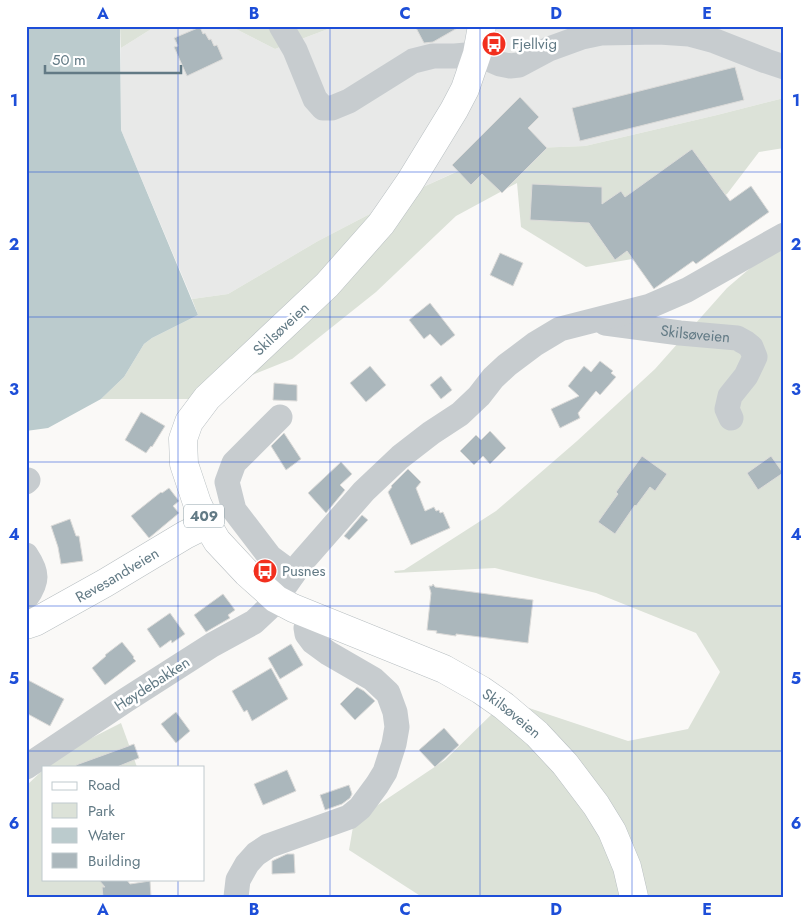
<svg xmlns="http://www.w3.org/2000/svg" width="810" height="923" font-family="Jost,sans-serif">
	<style>
		.built { fill: #e8e9e8 }
		.green { fill: #dce2d8 }
		.water { fill: #bbcbcd }
		.building { fill: #abb7bc; stroke: #dcdbd9 }
		.lines { fill: none; stroke-linecap: round; stroke-linejoin: round }
		.major-casing { stroke: #b7bec1; stroke-width: 29 }
		.minor { stroke: #c7cccf; stroke-width: 25 }
		.major { stroke: #fff; stroke-width: 28 }
		.grid { fill: none; stroke: #1d4ed8; stroke-width: 1; stroke-opacity: 0.55 }
		.labels { text-anchor: middle; stroke-width: 5; stroke-linejoin: round; paint-order: stroke }
		.shield { fill: #fff; stroke: #91a2aa; stroke-width: 1 }
		.shield-label { font-size: 14px; font-weight: bold; fill: #627a85 }
		.poi-label { font-size: 15px; fill: #627a85; stroke: #fff; text-anchor: start }
		.street-label { font-size: 15px; fill: #627a85; stroke: #fff }
		.neatline { fill: none; stroke: #1d4ed8; stroke-width: 2 }
		.grid-label { font-size: 16px; text-anchor: middle; font-weight: bold; fill: #1d4ed8 }
	</style>
	<rect width="100%" height="100%" fill="#faf9f7"/>
	<polygon class="built" points="156,26 230,26 275,49 336,26 784,26 784,98 717,115 585,146 506,149 412,192 318,241 228,294 192,299 121,130 121,48"/>
	<g class="green">
		<polygon points="120,26 156,26 121,48"/>
		<polygon points="230,26 336,26 275,49"/>
		<polygon points="784,98 784,148 759,152 727,194 702,207 638,258 586,267 521,227 517,183 456,216 376,292 292,359 192,399 101,399 124,377 144,344 152,338 198,315 192,299 228,294 318,241 412,192 507,149 585,146 717,115"/>
		<polygon points="784,239 784,897 422,897 349,850 354,821 445,760 496,710 474,696 529,708 628,741 688,729 720,672 696,633 596,593 495,568 395,573 394,571 404,570 496,511 577,441 655,369 727,288"/>
		<polygon points="121,723 137,767 46,767 56,756"/>
		<polygon points="44,769 44,879 104,879 104,897 26,897 26,786"/>
	</g>
	<polygon class="water" points="26,26 120,26 121,130 198,315 152,338 144,344 124,377 101,399 48,428 26,431"/>
	<g class="building">
		<polygon points="415,26 461,26 433,42 424,43"/>
		<polygon points="200,27 203,34 205,33 209,40 211,39 214,46 217,45 223,59 187,76 174,47 178,46 174,38"/>
		<polygon points="735,67 744,100 580,141 572,108"/>
		<polygon points="520,97 539,117 528,128 547,148 502,193 482,174 471,185 452,165"/>
		<polygon points="692,149 730,201 751,186 769,212 696,264 693,261 655,288 654,289 627,251 615,260 589,223 530,220 532,184 602,187 602,204 621,191 625,197"/>
		<polygon points="500,253 523,263 513,286 490,275"/>
		<polygon points="430,303 455,335 441,346 430,334 424,339 409,320"/>
		<polygon points="600,361 613,371 611,373 616,377 600,395 596,391 578,413 580,418 560,428 551,409 579,396 568,386 584,366 591,372"/>
		<polygon points="370,366 386,385 366,402 350,383"/>
		<polygon points="441,376 452,390 441,399 430,385"/>
		<polygon points="274,383 297,385 297,401 273,400"/>
		<polygon points="141,412 165,426 152,447 151,446 146,453 125,440"/>
		<polygon points="490,431 506,448 490,464 483,456 474,465 460,451 476,435 481,440"/>
		<polygon points="284,433 301,459 286,470 271,446"/>
		<polygon points="642,456 667,474 655,491 650,487 636,506 635,505 615,534 598,522 618,494 616,492"/>
		<polygon points="771,456 783,473 758,490 747,473"/>
		<polygon points="341,462 352,474 340,485 345,490 326,513 308,493"/>
		<polygon points="408,469 421,482 416,488 425,511 434,507 436,511 439,510 440,513 443,512 450,528 411,545 388,492 392,487 391,486"/>
		<polygon points="169,488 179,501 173,506 179,513 149,538 131,516 161,492 162,493"/>
		<polygon points="362,515 368,520 349,540 344,536"/>
		<polygon points="70,519 76,536 79,536 83,561 61,564 58,547 51,526"/>
		<polygon points="433,584 435,587 533,600 528,643 456,634 456,636 436,633 437,631 427,630 431,593 429,586 432,586"/>
		<polygon points="223,594 235,610 228,615 230,618 206,632 194,615"/>
		<polygon points="170,613 185,634 172,643 171,640 160,648 147,629"/>
		<polygon points="122,642 134,657 133,658 136,661 105,685 92,668 106,656 105,655"/>
		<polygon points="291,644 303,665 280,679 268,658"/>
		<polygon points="271,668 288,699 252,721 247,710 244,712 232,691"/>
		<polygon points="26,679 64,699 50,726 26,713"/>
		<polygon points="357,687 364,691 375,701 355,720 340,704"/>
		<polygon points="176,712 190,731 176,743 161,724"/>
		<polygon points="444,728 459,745 435,767 419,750"/>
		<polygon points="134,744 139,758 117,767 76,767 76,765"/>
		<polygon points="287,770 296,791 263,805 254,784"/>
		<polygon points="349,785 352,794 350,798 342,804 325,810 320,795"/>
		<polygon points="287,854 294,854 295,873 272,874 272,861"/>
		<polygon points="98,879 126,879 130,884 150,881 151,897 103,897 102,887 105,887"/>
	</g>
	<g class="lines">
		<defs>
			<g id="major">
				<path id="s2" d="M482 26 477 54 465 89 454 110 410 182 381 224 327 285 207 398 189 422 183 439 184 464 197 503 207 524 217 541 247 573 276 599 293 608 444 669 481 690 504 706 537 734 565 764 596 805 612 831 627 867 634 897"/>
				<path id="s3" d="M26 625 35 622 105 583 185 535 207 524"/>
			</g>
		</defs>
		<use href="#major" class="major-casing"/>
		<g class="minor">
			<polyline points="281,26 295,50 315,99 323,108 332,108 349,101 413,61 433,56 455,56 477,54 500,64 510,66 519,65 549,49 582,37 601,33 659,32 689,34 715,41 766,61 784,67"/>
			<path id="s1" d="M605 323 680 333 737 338 746 343 751 347 755 357 746 376 730 396 727 409 731 418"/>
			<polyline points="280,417 234,463 227,482 234,510 270,557 293,574"/>
			<polyline points="26,482 28,480"/>
			<path d="M26 555C38 573 38 581 26 598"/>
			<polyline points="26,767 126,700 212,645 254,622 270,607 301,563 364,491 400,457 431,433 460,414 479,396 493,378 507,365 535,344 560,329 650,306 687,290 784,235"/>
			<polyline points="236,897 238,880 247,864 256,854 268,846 349,817 360,808 377,785 385,772 394,744 397,727 395,712 388,693 373,679 328,653 313,642 307,634 306,628 309,614"/>
		</g>
		<use href="#major" class="major"/>
	</g>
	<path class="grid" d="M178 26V767M330 26V897M480 26V897M632 26V897M26 172H784M26 317H784M26 462H784M26 606H784M26 751H784M178 879V897"/>
	<defs>
		<symbol id="bus-disc" viewBox="-11 -11 22 22"><circle r="9.5" fill="#f22f1e" stroke="#fff"/><path d="M-5-6H5V4H4V6H2V4H-2V6H-4V4H-5ZM-3.5-4V0h7V-4ZM-3.5 1.2v1.5H-2V1.2ZM2 1.2v1.5H3.5V1.2Z" fill="#fff"/></symbol>
	</defs>
	<g fill-rule="evenodd">
		<use href="#bus-disc" x="480" y="30" width="28" height="28"/>
		<use href="#bus-disc" x="251" y="557" width="28" height="28"/>
	</g>
	<g class="labels">
		<rect class="shield" x="184" y="504.5" width="40" height="23" rx="4"/>
		<g class="shield-label">
			<text x="204" y="521">409</text>
		</g>
		<g class="poi-label">
			<text x="512" y="49">Fjellvig</text>
			<text x="282" y="576">Pusnes</text>
		</g>
		<g class="street-label">
			<text transform="translate(281 329) rotate(-43)" y="5">Skilsøveien</text>
			<text dy="5" stroke="none"><textPath href="#s1" startOffset="91">Skilsøveien</textPath></text>
			<text dy="5" stroke="none"><textPath href="#s3" startOffset="104">Revesandveien</textPath></text>
			<text transform="translate(152 684) rotate(-33)" y="5">Høydebakken</text>
			<text dy="5" stroke="none"><textPath href="#s2" startOffset="974">Skilsøveien</textPath></text>
		</g>
	</g>
	<rect width="810" height="923" fill="none" stroke="#ffffff" stroke-width="55"/>
	<rect x="42" y="766" width="162" height="115" fill="#ffffff" stroke="#c0cace"/>
	<rect x="52" y="782" width="25" height="8" fill="#ffffff" stroke="#c0cace"/>
	<text x="88" y="790" font-size="15" fill="#627a85">Road</text>
	<rect x="52" y="803" width="25" height="15" fill="#dce2d8" stroke="#c0cace"/>
	<text x="88" y="816" font-size="15" fill="#627a85">Park</text>
	<rect x="52" y="828" width="25" height="15" fill="#bbcbcd" stroke="#c0cace"/>
	<text x="88" y="840" font-size="15" fill="#627a85">Water</text>
	<rect x="52" y="853" width="25" height="15" fill="#abb7bc" stroke="#c0cace"/>
	<text x="88" y="866" font-size="15" fill="#627a85">Building</text>
	<path d="M45 65v8h136v-8" fill="none" stroke="#627a85" stroke-width="2.5"/>
	<text x="52" y="65" font-size="15" fill="#627a85" stroke="#ffffff" stroke-width="4" paint-order="stroke">50 m</text>
	<rect x="28" y="28" width="754" height="868" class="neatline"/>
	<g class="grid-label">
		<text x="103" y="19">A</text>
		<text x="254" y="19">B</text>
		<text x="405" y="19">C</text>
		<text x="556" y="19">D</text>
		<text x="707" y="19">E</text>
		<text x="14" y="106">1</text>
		<text x="796" y="106">1</text>
		<text x="14" y="250">2</text>
		<text x="796" y="250">2</text>
		<text x="14" y="395">3</text>
		<text x="796" y="395">3</text>
		<text x="14" y="540">4</text>
		<text x="796" y="540">4</text>
		<text x="14" y="684">5</text>
		<text x="796" y="684">5</text>
		<text x="14" y="829">6</text>
		<text x="796" y="829">6</text>
		<text x="103" y="915">A</text>
		<text x="254" y="915">B</text>
		<text x="405" y="915">C</text>
		<text x="556" y="915">D</text>
		<text x="707" y="915">E</text>
	</g>
</svg>
